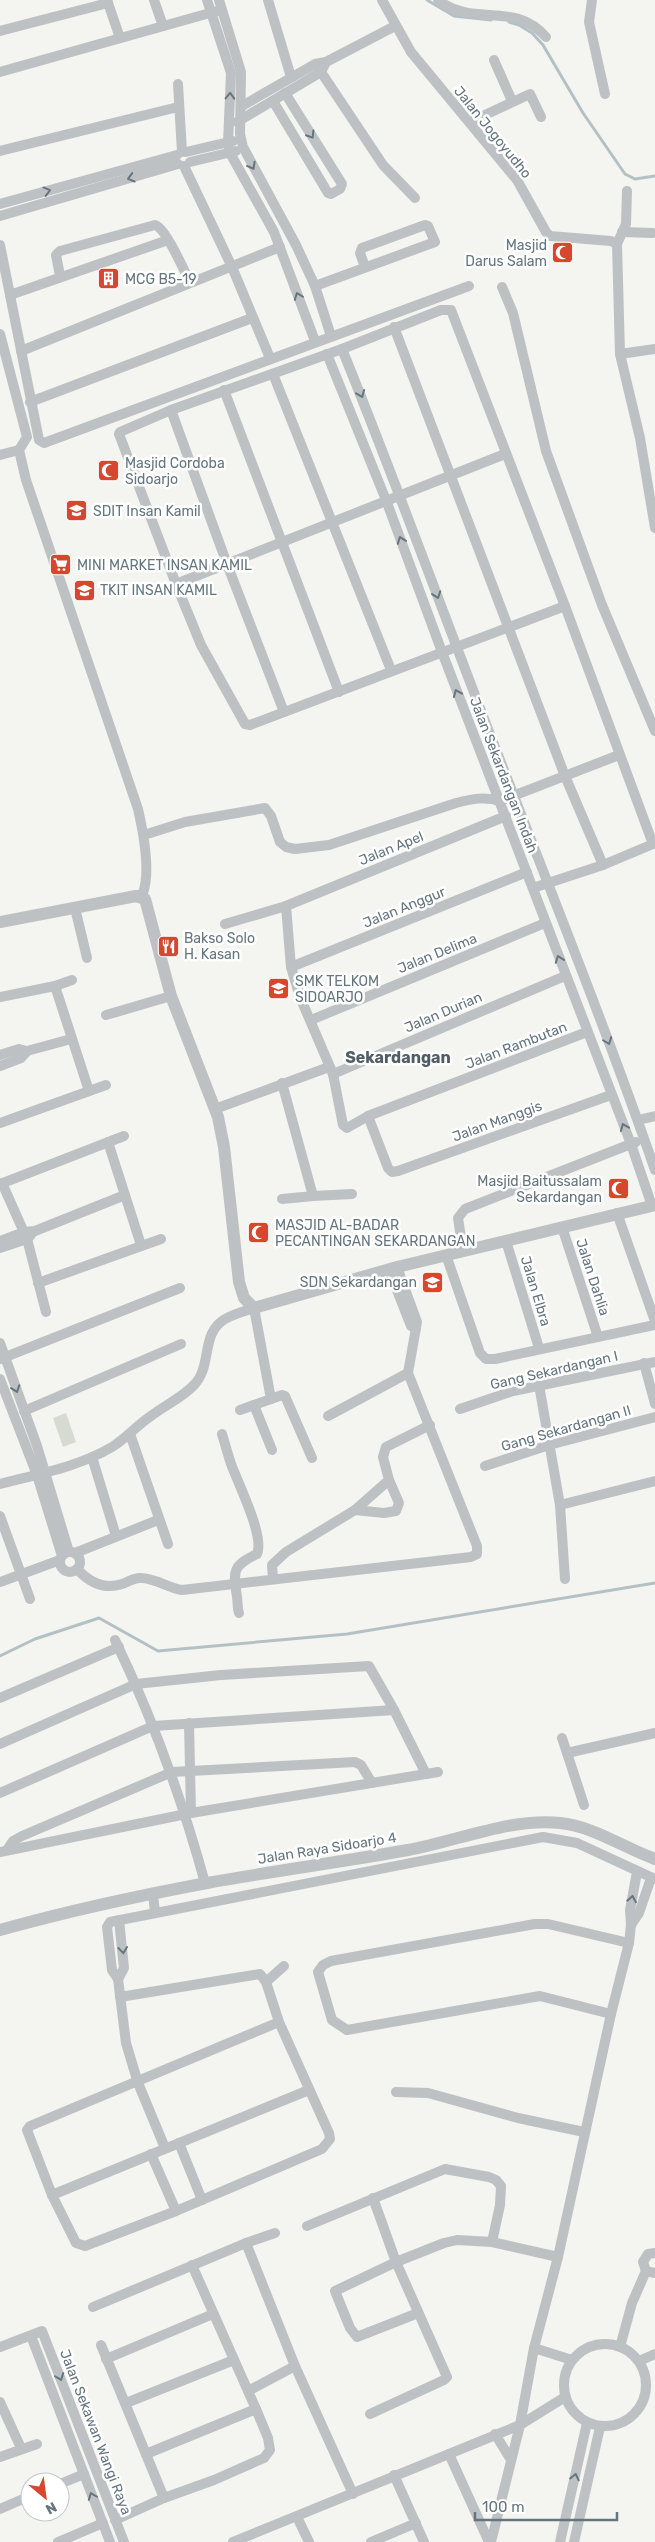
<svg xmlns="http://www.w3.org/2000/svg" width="655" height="2542" font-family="Rubik,sans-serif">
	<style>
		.green { fill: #d6dad1 }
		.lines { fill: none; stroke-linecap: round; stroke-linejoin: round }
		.stream { stroke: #b4c1c4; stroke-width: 3 }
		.minor { stroke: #bdc1c4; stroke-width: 10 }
		.tertiary { stroke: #bdc1c4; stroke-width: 12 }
		.oneway { stroke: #65767f }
		.labels { text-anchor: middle; stroke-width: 5; stroke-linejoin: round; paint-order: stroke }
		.street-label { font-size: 14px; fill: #65767f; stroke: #fff }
		.poi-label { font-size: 14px; fill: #65767f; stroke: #fff; text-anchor: start }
		.quarter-label { font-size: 16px; font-weight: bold; fill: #525e65; stroke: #fff }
	</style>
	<rect width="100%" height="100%" fill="#f4f4f0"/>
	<polygon class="green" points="66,1413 76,1442 63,1447 53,1418"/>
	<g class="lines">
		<g class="stream">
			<polyline points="427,0 454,16 491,20"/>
			<polyline points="509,22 519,25 532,33 543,45 583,113 625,174 635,179 655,176"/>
			<polyline points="0,1656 35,1639 99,1618 158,1651 347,1634 655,1583"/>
		</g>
		<g class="minor">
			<polyline points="107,0 120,38"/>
			<polyline points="154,0 163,26"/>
			<polyline points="207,0 231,73 228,143 230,153 274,232 315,341"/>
			<polyline points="219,0 241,72 240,134 243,147 296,245 315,286 331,336"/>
			<polyline points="268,0 291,77"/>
			<polyline points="382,0 411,52 517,180 546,232 550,236 611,241 617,244 620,354 640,438 655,528"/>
			<path d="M438 0C474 28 513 0 546 37"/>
			<polyline points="592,0 589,22 605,94"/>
			<polyline points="0,31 108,3"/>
			<polyline points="494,60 512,101"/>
			<polyline points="326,62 395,26"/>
			<polyline points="317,66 383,165 415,198"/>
			<polyline points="0,72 217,11"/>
			<polyline points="178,84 182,152"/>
			<polyline points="273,101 328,193 331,194 340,189 342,184 285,93"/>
			<polyline points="237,122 321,72 326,62 315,64 242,106"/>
			<polyline points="470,122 530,94 541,117"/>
			<polyline points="0,151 178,107"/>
			<polyline points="186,152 233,141"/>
			<polyline points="190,162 236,151"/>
			<polyline points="184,166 232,267 270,358"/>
			<polyline points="0,204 177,155"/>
			<polyline points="0,216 178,164"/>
			<polyline points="622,232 653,233"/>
			<polyline points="617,244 626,224 627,191"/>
			<polyline points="0,245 39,440 44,443 469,286"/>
			<path d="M60 276 56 255 60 251 155 225C166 228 184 271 190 282"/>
			<polyline points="315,286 435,242 428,226 425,225 362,248 360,253 365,267"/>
			<polyline points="502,287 513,313 546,451 602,605 655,731"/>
			<polyline points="10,295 168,240"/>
			<polyline points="394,327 565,776 603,865"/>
			<polyline points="0,334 27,437 19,450 0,455"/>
			<path d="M342 349C398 487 448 627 502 765 554 900 608 1034 655 1170"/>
			<polyline points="21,351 280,247"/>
			<polyline points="327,354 386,500 442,652 631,1144 652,1206"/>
			<polyline points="620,354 655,349"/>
			<polyline points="273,374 391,670"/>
			<polyline points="224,390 339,692"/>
			<polyline points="30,402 252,318"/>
			<polyline points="171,410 120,432 119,434 176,584"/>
			<path d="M19 450 26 480 138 809C143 831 151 871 143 893L136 896"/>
			<polyline points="505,454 176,584 201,645 245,724 250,725 565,606"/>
			<polyline points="284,712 227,564 171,410 342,349 441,310 451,310 565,606 653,844 603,865 533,888"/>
			<path d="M144 835 185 822 265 808 271 816 280 842 286 847 295 849 329 845 456 803C472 799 485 796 500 801L619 755"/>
			<polyline points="286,906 291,967 300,997 333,1074 343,1125 347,1128 368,1116 587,1032"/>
			<polyline points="75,908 87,958"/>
			<polyline points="225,924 286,906 506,816"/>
			<polyline points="291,967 527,872"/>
			<polyline points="55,986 89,1091"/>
			<polyline points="0,997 55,986 72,980"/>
			<polyline points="106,1015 171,996"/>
			<polyline points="311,1020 545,923"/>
			<polyline points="0,1055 19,1049 27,1051 71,1039"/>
			<polyline points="0,1066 21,1058 27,1051"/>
			<polyline points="333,1074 565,976"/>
			<polyline points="215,1109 329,1067"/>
			<polyline points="368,1116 388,1168 392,1172 398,1171 611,1095"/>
			<polyline points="638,1120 655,1116"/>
			<polyline points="0,1123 106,1085"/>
			<polyline points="108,1142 141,1245"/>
			<polyline points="2,1183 27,1239 46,1312"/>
			<polyline points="0,1184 124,1136"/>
			<polyline points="313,1196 352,1194"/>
			<polyline points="282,1199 313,1196 282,1083"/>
			<polyline points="617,1213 655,1321"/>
			<polyline points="562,1227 598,1337"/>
			<polyline points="0,1241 24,1232 35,1231 125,1195"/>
			<polyline points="506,1241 539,1348"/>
			<polyline points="0,1248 27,1239 31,1235"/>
			<polyline points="463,1251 458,1218 465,1209 636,1142"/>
			<polyline points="446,1255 480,1353 486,1359 495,1359 655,1325"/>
			<polyline points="389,1270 411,1326 416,1329"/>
			<polyline points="38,1283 161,1239"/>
			<polyline points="0,1343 37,1446 69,1552"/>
			<polyline points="0,1359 180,1288"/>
			<polyline points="644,1363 655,1404"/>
			<polyline points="0,1379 37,1475 62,1556"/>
			<polyline points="539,1385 560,1505 565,1579"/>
			<polyline points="254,1405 272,1450"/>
			<polyline points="460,1409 513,1391 655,1362"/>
			<polyline points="240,1410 271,1399"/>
			<polyline points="24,1411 181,1344"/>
			<polyline points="328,1416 408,1373"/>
			<polyline points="130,1434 168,1544"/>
			<path d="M222 1434C225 1444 228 1455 231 1464 238 1483 265 1537 257 1554 232 1566 233 1571 237 1597 238 1603 237 1607 239 1613"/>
			<polyline points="92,1457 116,1536"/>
			<polyline points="485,1466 549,1445 655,1417"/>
			<path d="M0 1484C38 1474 78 1467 112 1447 127 1438 137 1425 151 1416 164 1406 183 1397 194 1385 213 1365 200 1334 225 1319 234 1314 245 1311 254 1308L271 1399 282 1395 285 1396 312 1458"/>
			<polyline points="560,1505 655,1481"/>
			<polyline points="355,1510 384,1513 396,1511 399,1503 389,1480"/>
			<polyline points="0,1516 30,1599"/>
			<circle cx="70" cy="1562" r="10"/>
			<polyline points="75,1553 158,1520"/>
			<path d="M77 1569C89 1582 104 1590 122 1584 129 1582 134 1577 141 1578 155 1578 168 1588 182 1590L471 1557 477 1554V1546L408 1373 417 1322 397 1267"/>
			<polyline points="273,1579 272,1565 286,1552 355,1510 389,1480 383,1457 386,1447 430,1425"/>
			<polyline points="0,1582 60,1560"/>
			<path d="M115 1640C153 1719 182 1799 205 1883"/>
			<polyline points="0,1698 119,1647"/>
			<polyline points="189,1723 191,1813"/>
			<polyline points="562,1738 567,1753 655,1733"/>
			<polyline points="0,1744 136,1684 221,1675 369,1666 394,1710"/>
			<polyline points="567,1753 584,1805"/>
			<polyline points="0,1793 153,1726 394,1710 426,1774"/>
			<polyline points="7,1850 13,1841 22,1836 172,1772 355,1762 361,1765 372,1783"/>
			<polyline points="0,1852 191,1813 438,1772"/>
			<polyline points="153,1895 155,1912"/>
			<polyline points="631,1925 639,1913 651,1878"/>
			<polyline points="118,1979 124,1968 119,1920"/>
			<polyline points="266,1982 284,1966"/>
			<polyline points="120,1997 260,1974 266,1982 279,2022 329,2133 330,2139 322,2149 176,2211 85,2246 76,2243 52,2195 27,2130 30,2126 279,2022"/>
			<polyline points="611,2014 540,1996 347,2030 332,2020 318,1972 323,1965 331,1961 535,1924 548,1924 629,1943"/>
			<polyline points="396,2092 428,2093 518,2118 584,2132"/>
			<polyline points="179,2143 202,2200"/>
			<polyline points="165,2148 138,2083 126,2043 118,1979 112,1970 107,1927 110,1922 543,1837 577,1843 655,1879"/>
			<polyline points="151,2154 176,2211"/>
			<polyline points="52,2195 309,2090"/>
			<polyline points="307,2226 445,2169 489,2177 496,2180 501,2186 500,2205 492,2242"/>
			<polyline points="246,2243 295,2366 353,2494"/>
			<polyline points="655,2253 648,2254 643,2262 646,2271 655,2273"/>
			<polyline points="93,2307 246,2243 275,2233"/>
			<polyline points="418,2313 357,2337 350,2328 335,2291 396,2262 444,2243 457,2240 492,2242 558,2257"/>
			<polyline points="31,2336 110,2542"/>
			<circle cx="605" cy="2385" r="41"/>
			<polyline points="101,2345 164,2498"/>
			<polyline points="0,2347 42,2331 124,2542"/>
			<polyline points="620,2347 632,2303 646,2271"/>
			<polyline points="534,2348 572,2360"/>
			<polyline points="106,2359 213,2314"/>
			<polyline points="639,2361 655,2354"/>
			<polyline points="248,2391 295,2366"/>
			<polyline points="0,2402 21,2448"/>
			<polyline points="126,2403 234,2360"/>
			<polyline points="370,2414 444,2380 447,2377 396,2262 373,2198"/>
			<polyline points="495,2434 511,2460"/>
			<polyline points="146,2454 256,2409"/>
			<polyline points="449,2454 489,2542"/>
			<polyline points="0,2457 37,2444"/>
			<polyline points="394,2475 424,2542"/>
			<polyline points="60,2484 84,2474"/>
			<polyline points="0,2509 30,2496"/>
			<polyline points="297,2517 309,2542"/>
			<polyline points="115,2520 164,2498 214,2480 264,2458 270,2450 268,2438 256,2409 192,2265"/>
			<polyline points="58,2542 103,2523"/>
			<polyline points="233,2542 520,2425 565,2397"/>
			<polyline points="371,2542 416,2523"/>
			<polyline points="491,2542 520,2425 534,2348 558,2257 611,2014 629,1943 631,1925 630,1910 637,1872"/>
			<polyline points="560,2542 587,2423"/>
			<polyline points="574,2542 600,2427"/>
		</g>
		<g class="tertiary">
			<polyline points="0,922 136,896 145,899 171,996 218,1117 224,1147 239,1282 244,1298 254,1308 397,1267 655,1205"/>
			<path d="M0 1930C68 1911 137 1896 207 1883 274 1871 341 1862 408 1850 458 1841 509 1818 560 1823 593 1826 624 1848 655 1859"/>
		</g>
	</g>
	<defs><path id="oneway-chevron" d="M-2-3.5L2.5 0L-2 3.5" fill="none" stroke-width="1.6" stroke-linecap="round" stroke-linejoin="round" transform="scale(1.25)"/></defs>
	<g class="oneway">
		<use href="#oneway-chevron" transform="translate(230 96) rotate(-88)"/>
		<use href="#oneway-chevron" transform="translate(311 135) rotate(58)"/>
		<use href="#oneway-chevron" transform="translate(252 166) rotate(61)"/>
		<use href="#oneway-chevron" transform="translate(131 178) rotate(164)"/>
		<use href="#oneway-chevron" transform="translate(47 191) rotate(-15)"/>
		<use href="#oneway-chevron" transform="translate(298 296) rotate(-111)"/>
		<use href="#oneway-chevron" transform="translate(361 394) rotate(68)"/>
		<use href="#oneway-chevron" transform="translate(401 540) rotate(-110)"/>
		<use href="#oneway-chevron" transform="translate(437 595) rotate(70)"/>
		<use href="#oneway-chevron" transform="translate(457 693) rotate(-112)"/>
		<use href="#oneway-chevron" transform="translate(559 959) rotate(-110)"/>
		<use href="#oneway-chevron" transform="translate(608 1041) rotate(69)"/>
		<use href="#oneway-chevron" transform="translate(624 1127) rotate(-112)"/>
		<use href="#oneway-chevron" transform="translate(16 1389) rotate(70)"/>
		<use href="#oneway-chevron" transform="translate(632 1899) rotate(-80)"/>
		<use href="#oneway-chevron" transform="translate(123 1950) rotate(84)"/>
		<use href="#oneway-chevron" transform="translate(60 2377) rotate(69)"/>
		<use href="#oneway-chevron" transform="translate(575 2477) rotate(-77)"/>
		<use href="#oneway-chevron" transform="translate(92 2496) rotate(-111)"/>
	</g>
	<defs>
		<symbol id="mosque-square" viewBox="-11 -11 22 22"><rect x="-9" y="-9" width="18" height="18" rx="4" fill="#d6472d" stroke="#fff"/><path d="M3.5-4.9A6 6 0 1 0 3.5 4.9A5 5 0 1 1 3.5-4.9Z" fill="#fff"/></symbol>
		<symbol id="building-square" viewBox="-11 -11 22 22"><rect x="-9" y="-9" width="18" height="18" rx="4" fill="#d6472d" stroke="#fff"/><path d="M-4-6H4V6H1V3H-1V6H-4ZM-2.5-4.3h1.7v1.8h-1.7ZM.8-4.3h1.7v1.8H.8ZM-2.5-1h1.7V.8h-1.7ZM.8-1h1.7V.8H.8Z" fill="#fff"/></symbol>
		<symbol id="school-square" viewBox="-11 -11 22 22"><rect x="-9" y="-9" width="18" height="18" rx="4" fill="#d6472d" stroke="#fff"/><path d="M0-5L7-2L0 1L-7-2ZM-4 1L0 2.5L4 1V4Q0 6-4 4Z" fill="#fff"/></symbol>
		<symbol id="supermarket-square" viewBox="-11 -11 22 22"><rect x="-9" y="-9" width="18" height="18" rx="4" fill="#d6472d" stroke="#fff"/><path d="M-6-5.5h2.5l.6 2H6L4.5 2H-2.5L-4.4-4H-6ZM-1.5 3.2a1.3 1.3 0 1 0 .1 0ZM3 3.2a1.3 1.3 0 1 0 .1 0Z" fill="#fff"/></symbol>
		<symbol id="restaurant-square" viewBox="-11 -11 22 22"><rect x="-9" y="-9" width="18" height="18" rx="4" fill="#d6472d" stroke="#fff"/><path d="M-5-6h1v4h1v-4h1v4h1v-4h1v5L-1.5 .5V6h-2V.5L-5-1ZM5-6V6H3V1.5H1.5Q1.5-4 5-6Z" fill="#fff"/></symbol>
	</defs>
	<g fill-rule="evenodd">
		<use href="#mosque-square" x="550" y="240" width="25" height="25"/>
		<use href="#building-square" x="96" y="266" width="25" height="25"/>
		<use href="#mosque-square" x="96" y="458" width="25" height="25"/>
		<use href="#school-square" x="64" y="498" width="25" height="25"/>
		<use href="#supermarket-square" x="48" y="552" width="25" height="25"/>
		<use href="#school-square" x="72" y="578" width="25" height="25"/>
		<use href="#restaurant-square" x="156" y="934" width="25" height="25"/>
		<use href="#school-square" x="266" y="976" width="25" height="25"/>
		<use href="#mosque-square" x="606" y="1176" width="25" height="25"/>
		<use href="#mosque-square" x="246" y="1220" width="25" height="25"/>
		<use href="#school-square" x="420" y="1270" width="25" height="25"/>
	</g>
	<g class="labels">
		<g class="street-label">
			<text transform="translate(493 132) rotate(51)" y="5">Jalan Jogoyudho</text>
			<text transform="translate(504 775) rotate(69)" y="5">Jalan Sekardangan Indah</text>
			<text transform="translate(391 848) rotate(-22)" y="5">Jalan Apel</text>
			<text transform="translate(404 907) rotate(-22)" y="5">Jalan Anggur</text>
			<text transform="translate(437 953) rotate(-22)" y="5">Jalan Delima</text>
			<text transform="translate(443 1012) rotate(-23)" y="5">Jalan Durian</text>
			<text transform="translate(516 1045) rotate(-21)" y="5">Jalan Rambutan</text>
			<text transform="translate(497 1121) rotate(-20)" y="5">Jalan Manggis</text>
			<text transform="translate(593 1277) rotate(72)" y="5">Jalan Dahlia</text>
			<text transform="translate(536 1291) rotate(73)" y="5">Jalan Elbra</text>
			<text transform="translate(554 1370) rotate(-13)" y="5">Gang Sekardangan I</text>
			<text transform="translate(566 1428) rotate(-16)" y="5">Gang Sekardangan II</text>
			<text transform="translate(327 1848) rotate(-9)" y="5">Jalan Raya Sidoarjo 4</text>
			<text transform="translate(96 2432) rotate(69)" y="5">Jalan Sekawan Wangi Raya</text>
		</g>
		<g class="poi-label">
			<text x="547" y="250" text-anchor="end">Masjid<tspan x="547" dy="16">Darus Salam</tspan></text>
			<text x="125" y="284">MCG B5-19</text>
			<text x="125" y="468">Masjid Cordoba<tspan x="125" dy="16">Sidoarjo</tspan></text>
			<text x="93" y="516">SDIT Insan Kamil</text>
			<text x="77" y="570">MINI MARKET INSAN KAMIL</text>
			<text x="100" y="595">TKIT INSAN KAMIL</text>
			<text x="184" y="943">Bakso Solo<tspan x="184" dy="16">H. Kasan</tspan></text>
			<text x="295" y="986">SMK TELKOM<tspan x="295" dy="16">SIDOARJO</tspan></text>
			<text x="602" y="1186" text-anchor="end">Masjid Baitussalam<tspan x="602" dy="16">Sekardangan</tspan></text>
			<text x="275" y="1230">MASJID AL-BADAR<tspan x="275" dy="16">PECANTINGAN SEKARDANGAN</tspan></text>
			<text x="417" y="1287" text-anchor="end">SDN Sekardangan</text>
		</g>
		<g class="quarter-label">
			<text x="398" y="1063">Sekardangan</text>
		</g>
	</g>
	<g transform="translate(45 2497) rotate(151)"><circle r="24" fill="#ffffff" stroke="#c1c8cc"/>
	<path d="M0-4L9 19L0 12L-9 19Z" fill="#d6472d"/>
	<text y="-8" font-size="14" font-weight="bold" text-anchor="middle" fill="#65767f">N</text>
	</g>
	<path d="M475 2512v8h142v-8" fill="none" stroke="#65767f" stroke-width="2.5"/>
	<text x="482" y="2512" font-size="15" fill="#65767f" stroke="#ffffff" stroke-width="4" paint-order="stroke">100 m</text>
</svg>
